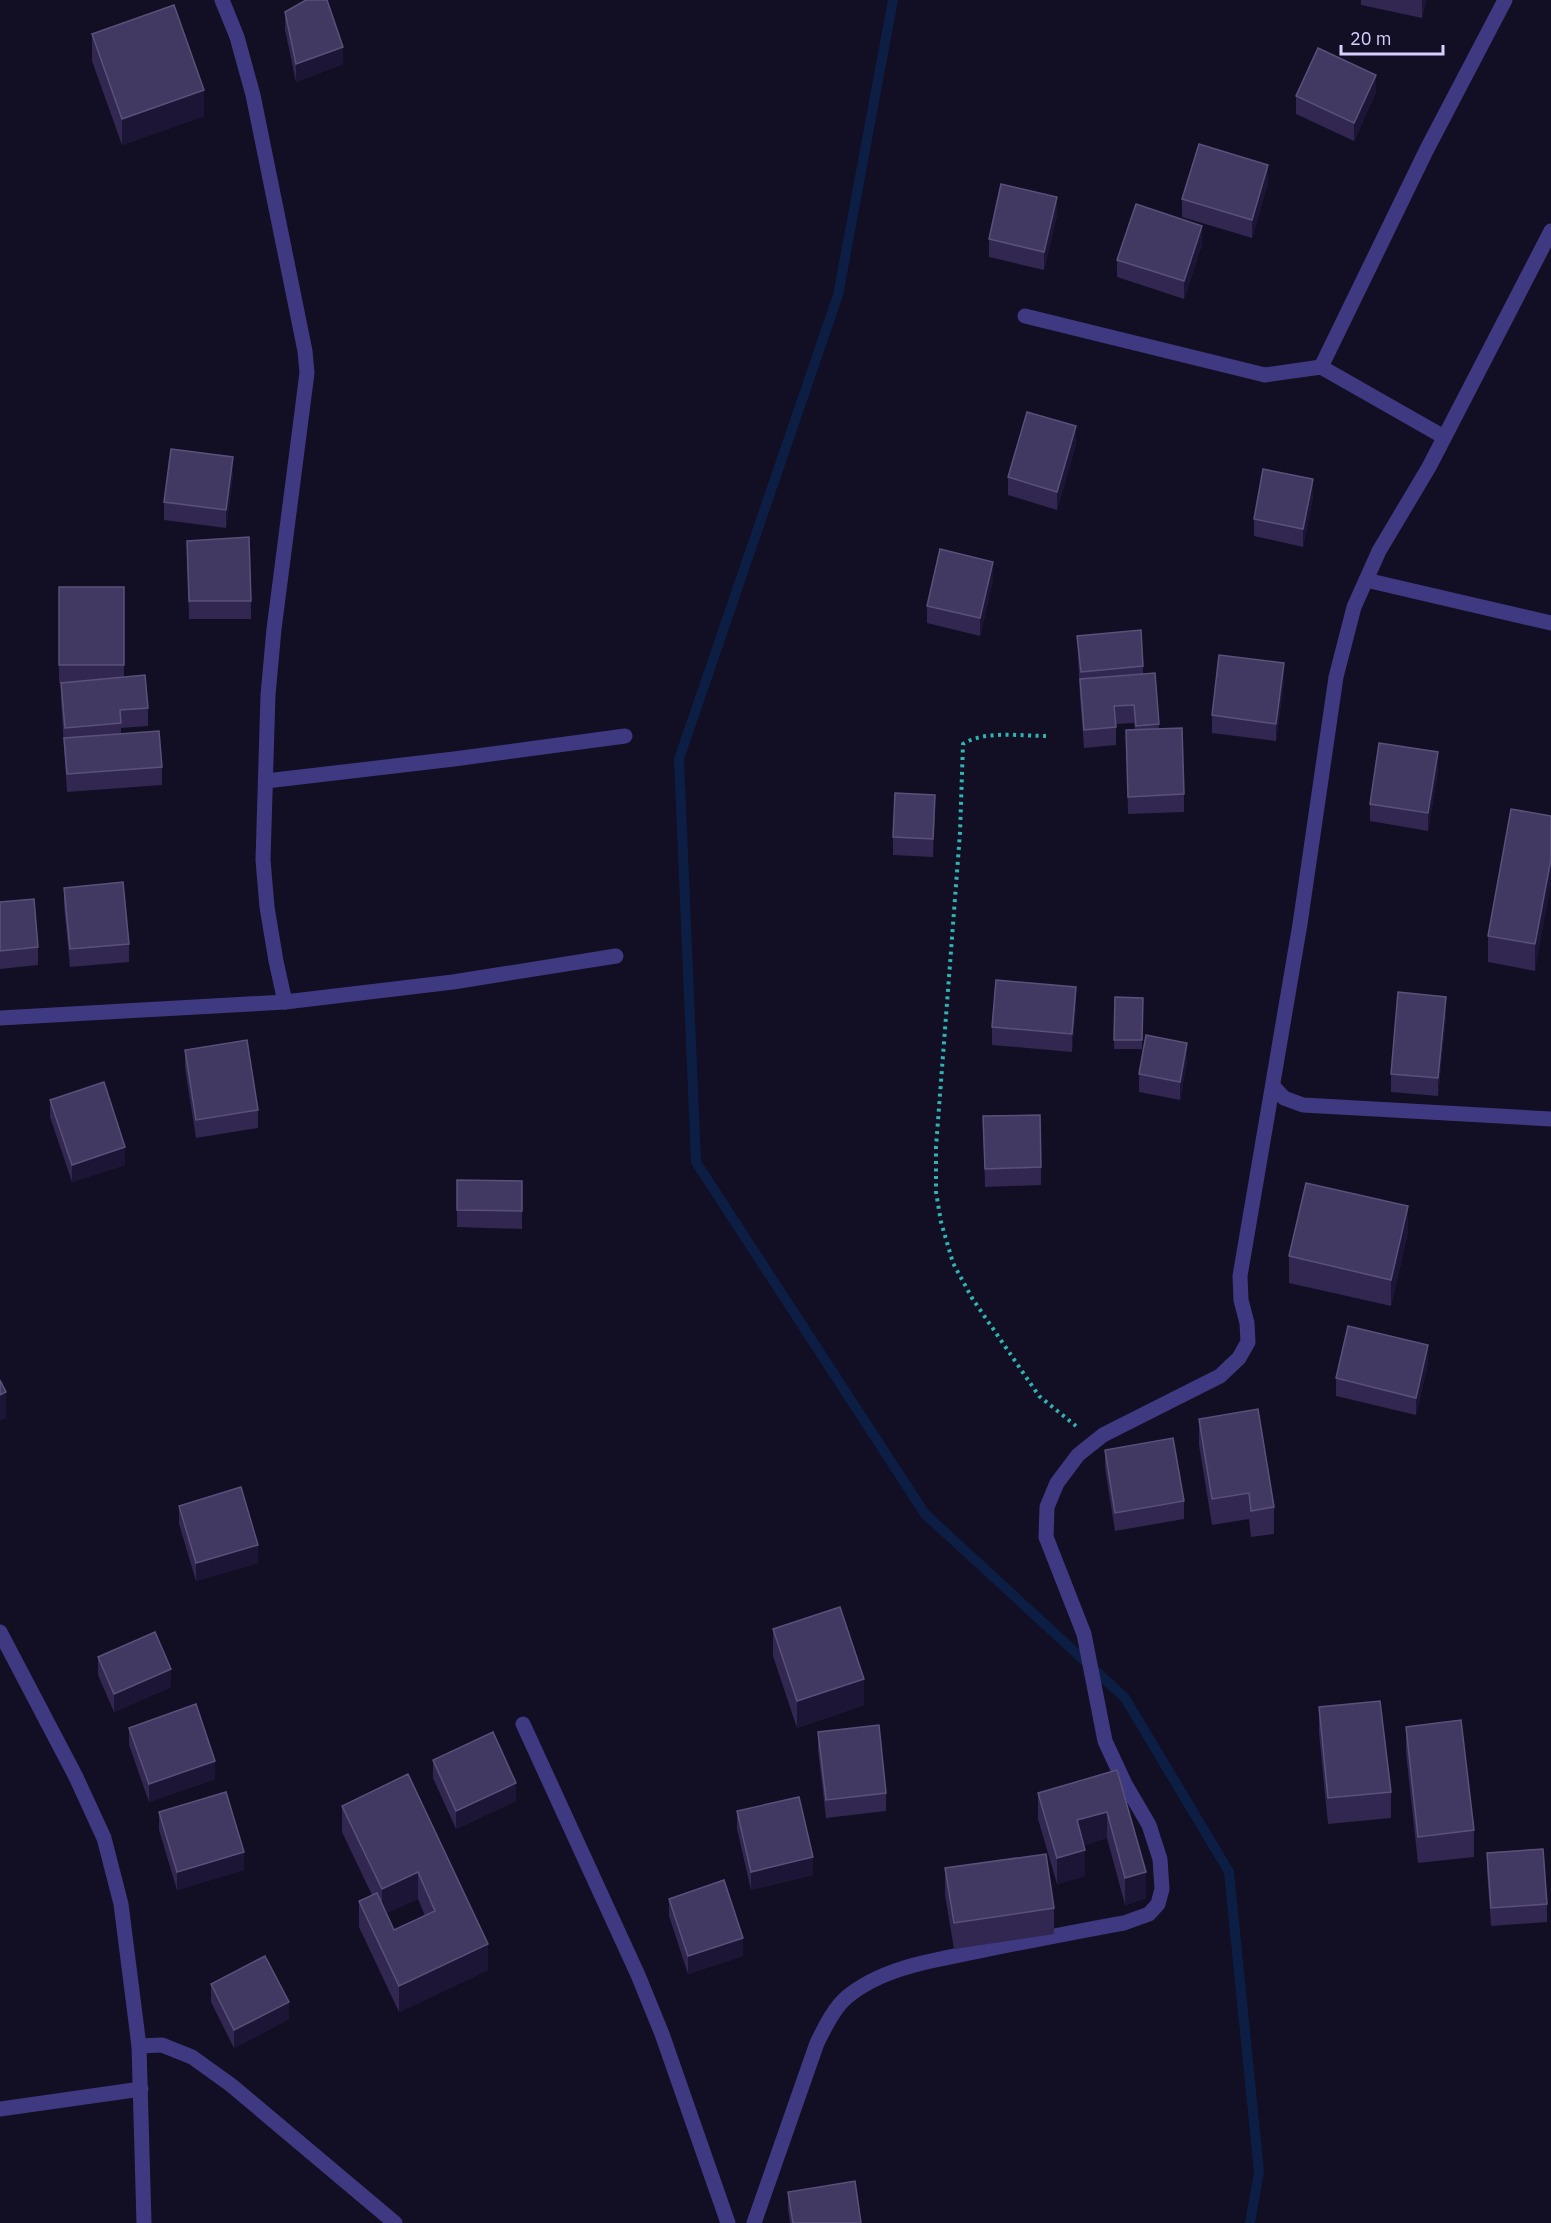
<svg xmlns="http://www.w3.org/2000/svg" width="1551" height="2223" font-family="'IBM Plex Sans',sans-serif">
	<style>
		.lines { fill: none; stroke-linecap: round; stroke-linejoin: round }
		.stream { stroke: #0c1e44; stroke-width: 10 }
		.path { stroke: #2fb4b2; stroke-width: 4; stroke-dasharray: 3 4.5; stroke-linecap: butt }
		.minor { stroke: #3f3981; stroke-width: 15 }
		.wall { fill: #312750; fill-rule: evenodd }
		.shaded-wall { fill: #1d1536 }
		.building { fill: #423963; stroke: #5a517b; stroke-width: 1.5 }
	</style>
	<rect width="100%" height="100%" fill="#120e23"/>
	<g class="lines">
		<polyline class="stream" points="893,0 838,295 679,759 696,1162 925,1514 1125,1698 1229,1872 1259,2172 1250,2223"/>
		<path class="path" d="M1046 736C1021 736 985 730 963 744L960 833 936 1147V1192L941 1222 953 1263 972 1298 1039 1396 1076 1426"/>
		<g class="minor">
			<polyline points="222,0 237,37 253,95 305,351 307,373 274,629 268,695 263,860 267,907 276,961 285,1002"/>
			<polyline points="1025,316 1265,375 1321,367 1444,437"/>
			<polyline points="1321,367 1427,149 1505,0"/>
			<polyline points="1366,580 1551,623"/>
			<polyline points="266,781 454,759 625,736"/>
			<polyline points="0,1018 285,1002 453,982 616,956"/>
			<polyline points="1274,1087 1284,1098 1303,1105 1551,1119"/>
			<polyline points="0,1632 76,1777 104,1838 121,1904 139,2046 144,2223"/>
			<polyline points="523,1724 638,1975 662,2034 728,2223"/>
			<polyline points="139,2046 162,2045 192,2057 231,2085 395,2223"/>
			<polyline points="0,2109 141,2089"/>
			<path d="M754 2223 817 2043C825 2027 834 2008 847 1997 885 1965 943 1959 989 1949 1034 1940 1079 1931 1124 1923L1149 1914 1158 1904 1162 1889 1160 1859 1149 1825 1125 1784 1105 1741 1084 1634 1046 1537 1047 1507 1057 1483 1078 1455 1103 1435 1220 1376 1239 1358 1248 1342 1247 1323 1241 1300 1240 1276 1300 924 1336 677 1354 607 1379 551 1429 467 1551 231"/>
		</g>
	</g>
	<g class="wall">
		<polygon points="1361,0 1426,0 1422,18 1361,5"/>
		<polygon points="285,12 343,64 296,82 285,30"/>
		<polygon points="92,34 204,116 122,145 92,61"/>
		<polygon points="1376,92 1354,141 1296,114 1296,96"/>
		<polygon points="1268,183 1252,238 1182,217 1182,199"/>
		<polygon points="1057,215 1044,270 989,257 989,239"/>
		<polygon points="1202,244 1184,299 1117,277 1117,260"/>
		<polygon points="1076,444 1057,510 1008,495 1008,477"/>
		<polygon points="233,475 226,528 164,520 164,502"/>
		<polygon points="1313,497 1303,547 1254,536 1254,519"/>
		<polygon points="187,541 251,601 251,619 189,619"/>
		<polygon points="993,580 980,636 927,623 927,606"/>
		<polygon points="59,587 124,587 124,677 148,708 148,726 121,728 121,734 162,767 162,785 67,792 61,701 61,683 59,683"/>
		<polygon points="1077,636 1143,666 1143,674 1155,673 1159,729 1184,794 1184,812 1128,814 1126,730 1135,730 1134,723 1116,724 1116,745 1084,748 1080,697"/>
		<polygon points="1284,681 1276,741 1212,733 1212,715"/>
		<polygon points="1438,770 1428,831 1370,821 1370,804"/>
		<polygon points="935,813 933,857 893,855 893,837"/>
		<polygon points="1551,816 1535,971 1488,962 1488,936"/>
		<polygon points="64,888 129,944 129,962 70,967 64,906"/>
		<polygon points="0,902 38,947 38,965 0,969"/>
		<polygon points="1115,997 1143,998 1142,1049 1114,1049"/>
		<polygon points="1076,1005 1072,1052 992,1045 992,1027"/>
		<polygon points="1446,1015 1438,1096 1391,1092 1391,1074"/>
		<polygon points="185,1050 258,1110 258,1128 196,1138 185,1068"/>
		<polygon points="1187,1061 1180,1100 1139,1092 1139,1074"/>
		<polygon points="50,1100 125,1165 72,1182 50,1117"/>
		<polygon points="983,1116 1041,1167 1041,1185 985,1187"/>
		<polygon points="457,1180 522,1181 522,1229 457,1227"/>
		<polygon points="1408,1232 1391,1306 1289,1283 1289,1256"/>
		<polygon points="1428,1363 1416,1415 1336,1396 1336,1378"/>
		<polygon points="1199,1419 1274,1507 1274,1534 1251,1537 1249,1519 1212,1525 1199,1445"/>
		<polygon points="1105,1450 1184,1501 1184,1519 1115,1531 1105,1468"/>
		<polygon points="179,1506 258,1563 196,1581 179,1524"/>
		<polygon points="773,1629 864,1705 797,1728 773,1656"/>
		<polygon points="98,1657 171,1687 114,1712 98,1675"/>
		<polygon points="1319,1707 1391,1792 1391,1818 1328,1824 1319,1733"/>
		<polygon points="1406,1727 1474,1830 1474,1857 1418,1863 1406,1753"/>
		<polygon points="129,1728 215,1779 149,1802 129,1745"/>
		<polygon points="818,1732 886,1793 886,1811 826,1818 818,1750"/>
		<polygon points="433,1760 516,1801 456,1829 433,1778"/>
		<polygon points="1117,1770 1146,1898 1125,1905 1107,1838 1084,1845 1085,1876 1057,1884 1038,1819 1038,1793"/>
		<path d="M408 1774 488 1970 399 2012 359 1927V1901L372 1895 342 1832V1806ZM418 1899 425 1916 394 1930 386 1913Z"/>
		<polygon points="737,1811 813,1875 751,1890 737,1829"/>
		<polygon points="159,1812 244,1870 177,1890 159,1830"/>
		<polygon points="1487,1853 1547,1904 1547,1922 1491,1926 1487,1871"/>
		<polygon points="945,1868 1054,1908 1054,1934 954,1949 945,1895"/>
		<polygon points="669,1899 743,1956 688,1974 669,1916"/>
		<polygon points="211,1984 289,2019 234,2048 211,2002"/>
		<polygon points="788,2192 861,2223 790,2223 788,2209"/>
	</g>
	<g class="shaded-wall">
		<polygon points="1422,0 1426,0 1422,18"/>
		<polygon points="343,47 343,64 296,82 296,64"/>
		<polygon points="1376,75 1376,92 1354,141 1354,123"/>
		<polygon points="204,90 204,116 122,145 122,119"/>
		<polygon points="1268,165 1268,183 1252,238 1252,220"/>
		<polygon points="1057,197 1057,215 1044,270 1044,252"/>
		<polygon points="1202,226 1202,244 1184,299 1184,281"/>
		<polygon points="1076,426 1076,444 1057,510 1057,492"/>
		<polygon points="233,457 233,475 226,528 226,510"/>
		<polygon points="1313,479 1313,497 1303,547 1303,529"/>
		<polygon points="993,562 993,580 980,636 980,618"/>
		<polygon points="1284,663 1284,681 1276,741 1276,724"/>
		<polygon points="1438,752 1438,770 1428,831 1428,813"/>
		<polygon points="935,795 935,813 933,857 933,839"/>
		<polygon points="1551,859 1551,885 1535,971 1535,944"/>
		<polygon points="1076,987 1076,1005 1072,1052 1072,1034"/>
		<polygon points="1446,997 1446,1015 1438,1096 1438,1078"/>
		<polygon points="1187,1043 1187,1061 1180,1100 1180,1082"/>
		<polygon points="125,1147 125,1165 72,1182 72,1165"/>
		<polygon points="1408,1206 1408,1232 1391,1306 1391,1280"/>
		<polygon points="1428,1345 1428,1363 1416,1415 1416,1398"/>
		<polygon points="6,1392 6,1418 0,1421 0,1395"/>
		<polygon points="258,1545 258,1563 196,1581 196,1563"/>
		<polygon points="171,1669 171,1687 114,1712 114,1694"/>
		<polygon points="864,1679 864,1705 797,1728 797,1701"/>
		<polygon points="215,1761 215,1779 149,1802 149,1784"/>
		<polygon points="516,1783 516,1801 456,1829 456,1811"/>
		<polygon points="1107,1812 1107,1838 1077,1847 1077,1820"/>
		<polygon points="1085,1850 1085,1876 1057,1884 1057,1858"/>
		<polygon points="244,1852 244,1870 177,1890 177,1872"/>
		<polygon points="813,1857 813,1875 751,1890 751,1872"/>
		<polygon points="418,1872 418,1899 382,1915 382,1889"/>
		<polygon points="1146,1872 1146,1898 1125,1905 1125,1878"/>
		<polygon points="743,1938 743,1956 688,1974 688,1956"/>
		<polygon points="488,1944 488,1970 399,2012 399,1986"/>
		<polygon points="289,2002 289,2019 234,2048 234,2030"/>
	</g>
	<g class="building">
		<polygon points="306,0 327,0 343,47 296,64 285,12"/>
		<polygon points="174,5 204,90 122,119 92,34"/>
		<polygon points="1318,48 1376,75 1354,123 1296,96"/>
		<polygon points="1199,144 1268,165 1252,220 1182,199"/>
		<polygon points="1001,184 1057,197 1044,252 989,239"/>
		<polygon points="1136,204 1202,226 1184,281 1117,260"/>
		<polygon points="1027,412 1076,426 1057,492 1008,477"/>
		<polygon points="171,449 233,457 226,510 164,502"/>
		<polygon points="1263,469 1313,479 1303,529 1254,519"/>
		<polygon points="249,537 251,601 189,601 187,541"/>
		<polygon points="940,549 993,562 980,618 927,606"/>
		<rect x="59" y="587" width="65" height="78"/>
		<polygon points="1141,630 1143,666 1081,672 1077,636"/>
		<polygon points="1219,655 1284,663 1276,724 1212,715"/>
		<polygon points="1155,673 1159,724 1136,726 1134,705 1114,706 1116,727 1084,730 1080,679"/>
		<polygon points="145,675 148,708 120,710 121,723 65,728 61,683"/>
		<polygon points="1182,728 1184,794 1128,797 1126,730"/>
		<polygon points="159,731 162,767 67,774 64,738"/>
		<polygon points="1379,743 1438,752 1428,813 1370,804"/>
		<polygon points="895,793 935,795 933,839 893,837"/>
		<polygon points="1511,809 1551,816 1551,859 1535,944 1488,936"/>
		<polygon points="123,882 129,944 70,949 64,888"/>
		<polygon points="34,899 38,947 0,951 0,902"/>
		<polygon points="996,980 1076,987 1072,1034 992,1027"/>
		<polygon points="1398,992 1446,997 1438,1078 1391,1074"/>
		<polygon points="1115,997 1143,998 1142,1040 1114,1040"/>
		<polygon points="1146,1035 1187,1043 1180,1082 1139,1074"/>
		<polygon points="247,1040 258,1110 196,1120 185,1050"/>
		<polygon points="104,1082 125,1147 72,1165 50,1100"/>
		<polygon points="1040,1115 1041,1167 985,1169 983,1116"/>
		<polygon points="457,1180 522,1181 522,1211 457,1210"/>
		<polygon points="1306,1183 1408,1206 1391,1280 1289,1256"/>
		<polygon points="1348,1326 1428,1345 1416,1398 1336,1378"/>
		<polygon points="0,1380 6,1392 0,1395"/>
		<polygon points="1258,1409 1274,1507 1251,1511 1249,1493 1212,1499 1199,1419"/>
		<polygon points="1173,1438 1184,1501 1115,1513 1105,1450"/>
		<polygon points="241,1487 258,1545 196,1563 179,1506"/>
		<polygon points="840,1607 864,1679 797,1701 773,1629"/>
		<polygon points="155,1632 171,1669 114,1694 98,1657"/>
		<polygon points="1380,1701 1391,1792 1328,1798 1319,1707"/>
		<polygon points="196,1704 215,1761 149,1784 129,1728"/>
		<polygon points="1461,1720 1474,1830 1418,1837 1406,1727"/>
		<polygon points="879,1725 886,1793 826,1800 818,1732"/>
		<polygon points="493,1732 516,1783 456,1811 433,1760"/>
		<polygon points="1117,1770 1146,1872 1125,1878 1107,1812 1077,1820 1085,1850 1057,1858 1038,1793"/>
		<polygon points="408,1774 488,1944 399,1986 359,1901 377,1893 394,1930 435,1911 418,1872 382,1889 342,1806"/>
		<polygon points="226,1792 244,1852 177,1872 159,1812"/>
		<polygon points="799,1797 813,1857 751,1872 737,1811"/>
		<polygon points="1543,1849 1547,1904 1491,1908 1487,1853"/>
		<polygon points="1046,1854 1054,1908 954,1923 945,1868"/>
		<polygon points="724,1880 743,1938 688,1956 669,1899"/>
		<polygon points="265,1956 289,2002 234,2030 211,1984"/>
		<polygon points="855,2181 861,2223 793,2223 788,2192"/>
	</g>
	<path d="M1341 45v9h102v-9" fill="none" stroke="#d7d0ff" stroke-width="3"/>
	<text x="1350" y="45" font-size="18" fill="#d7d0ff" stroke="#120e23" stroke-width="4.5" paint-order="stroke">20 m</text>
</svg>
